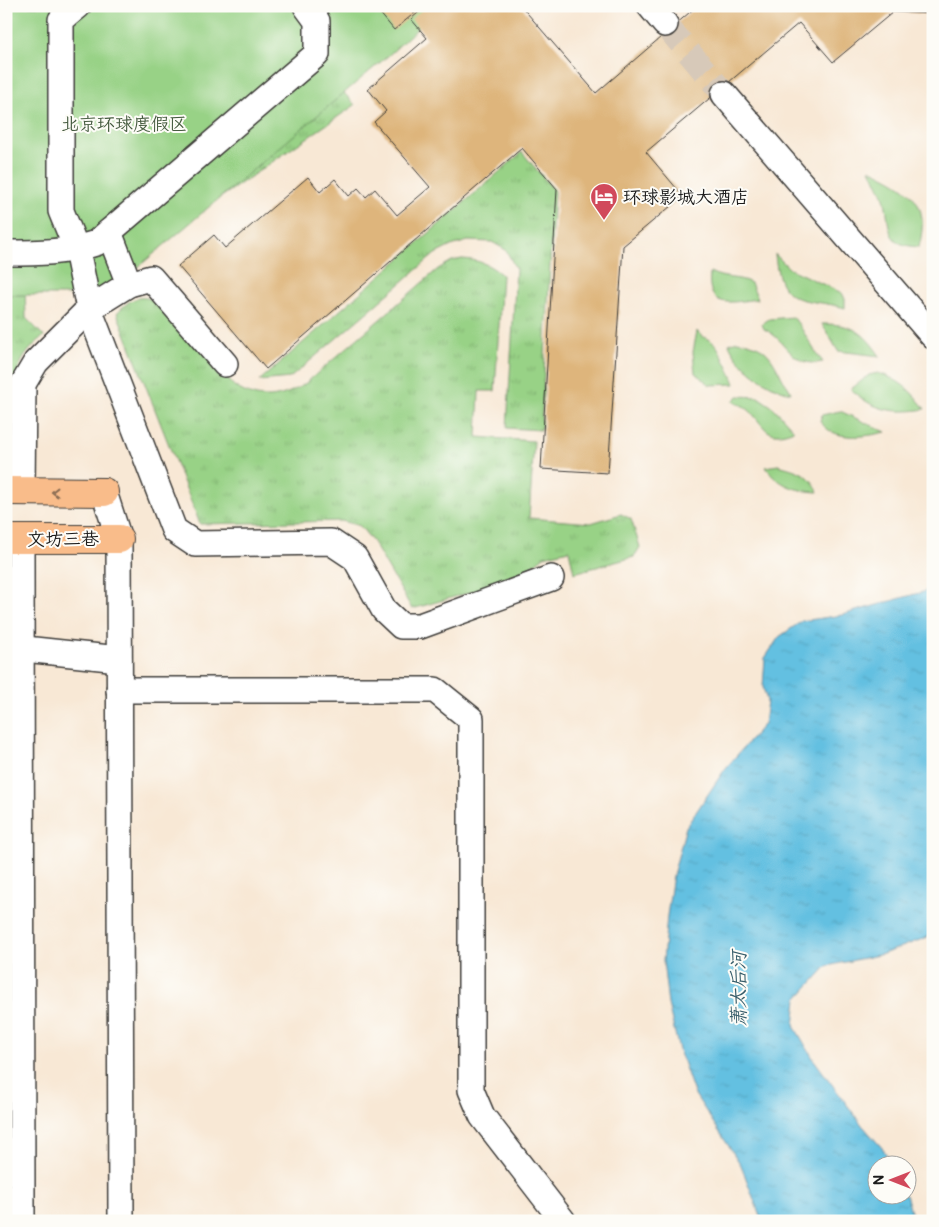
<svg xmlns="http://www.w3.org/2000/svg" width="939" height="1227" font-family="'Balsamiq Sans','LXGW WenKai TC',sans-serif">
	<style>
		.grass { fill: url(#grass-tufts); stroke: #5a7751 }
		.green { fill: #98d286; stroke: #5a7751 }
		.water { fill: url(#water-ripples); stroke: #406e7e }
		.building { fill: #deb57b }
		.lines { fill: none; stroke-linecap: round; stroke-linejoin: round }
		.minor-tunnel { stroke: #d7c9b9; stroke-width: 25; stroke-dasharray: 25 12; stroke-linecap: butt }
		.minor-casing { stroke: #3d3b38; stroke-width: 28 }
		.major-casing { stroke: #3d3b38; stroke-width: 30 }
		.minor { stroke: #fff; stroke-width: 25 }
		.major { stroke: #f9bc8a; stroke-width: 28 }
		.oneway { stroke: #8a6c53 }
		.labels { text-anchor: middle; stroke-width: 4; stroke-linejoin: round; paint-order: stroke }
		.park-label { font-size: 18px; fill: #475c41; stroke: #fdfcf7 }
		.poi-label { font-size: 18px; fill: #1c1c1c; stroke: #fdfcf7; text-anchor: start }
		.street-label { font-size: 18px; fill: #1c1c1c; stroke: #fdfcf7 }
		.water-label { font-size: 19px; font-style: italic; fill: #385e6b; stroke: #fdfcf7 }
	</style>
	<defs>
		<pattern id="grass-tufts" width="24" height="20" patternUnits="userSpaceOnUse" patternTransform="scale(1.25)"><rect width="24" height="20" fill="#98d286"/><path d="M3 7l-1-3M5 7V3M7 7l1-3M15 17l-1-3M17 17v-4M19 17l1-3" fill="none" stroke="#82b473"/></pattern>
		<pattern id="water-ripples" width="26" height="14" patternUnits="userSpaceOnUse" patternTransform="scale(1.25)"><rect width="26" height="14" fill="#63c0e1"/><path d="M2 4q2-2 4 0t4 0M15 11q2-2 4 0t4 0" fill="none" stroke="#55a4c0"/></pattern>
	</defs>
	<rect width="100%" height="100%" fill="#fdfcf7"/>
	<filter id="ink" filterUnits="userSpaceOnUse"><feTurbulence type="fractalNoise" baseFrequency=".02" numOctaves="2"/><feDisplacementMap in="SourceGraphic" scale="10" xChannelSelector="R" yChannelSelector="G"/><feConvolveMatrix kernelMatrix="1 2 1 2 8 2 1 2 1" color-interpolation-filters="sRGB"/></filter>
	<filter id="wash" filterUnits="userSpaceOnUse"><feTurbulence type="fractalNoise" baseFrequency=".0096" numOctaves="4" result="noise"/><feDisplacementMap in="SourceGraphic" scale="20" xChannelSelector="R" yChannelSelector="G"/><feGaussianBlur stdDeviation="1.12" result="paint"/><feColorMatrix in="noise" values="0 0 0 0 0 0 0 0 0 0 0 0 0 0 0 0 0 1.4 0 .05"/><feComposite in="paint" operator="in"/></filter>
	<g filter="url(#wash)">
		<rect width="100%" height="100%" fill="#f8e8d5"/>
		<g class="grass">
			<polygon points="336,84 355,105 198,213"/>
			<polygon points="522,152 554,190 541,430 507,428 516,269 506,250 492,242 468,241 451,246 435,254 290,378 259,381"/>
			<path d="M462 259C479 260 489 264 502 275L495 391H479L477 437 534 441 529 518 591 523 621 514 631 519 640 547 634 557 574 573 569 550 544 556 514 580 412 609 373 542 360 526 342 521 200 524 117 313C133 295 144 293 165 306L234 386C259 403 282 399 306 383L438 269 452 261Z"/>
			<path d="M6 269 25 289 26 318 44 336C11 363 15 382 14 421 13 434 13 444 6 455Z"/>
		</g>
		<g class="green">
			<polygon points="6,6 441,6 389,55 105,295 6,295"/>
			<path d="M870 169C909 188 931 200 919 247 884 245 891 229 885 202 883 191 875 179 870 169Z"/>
			<path d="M775 254 790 269 842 293 845 299V308C804 296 780 310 775 254Z"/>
			<path d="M710 272C725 280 738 276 751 283L758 299C731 302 706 311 710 272Z"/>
			<path d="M793 317C805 331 811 348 823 362 791 369 788 340 764 329L762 324 769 319Z"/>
			<path d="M822 324C853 324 863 331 880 356L838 351Z"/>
			<path d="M697 331C703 338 710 339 716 345 719 349 734 379 735 384L710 385 695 373 693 352Z"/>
			<path d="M737 341C764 345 770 353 781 376 784 383 789 386 791 393 768 388 738 366 729 344Z"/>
			<path d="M878 373C899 379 912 391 925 409 896 414 872 411 851 389L869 375Z"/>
			<path d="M738 396 758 397 774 408 794 430C767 441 766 428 750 411 745 406 738 404 733 401Z"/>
			<path d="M840 411 886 432C865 437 833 442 820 421L822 415Z"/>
			<path d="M778 465C796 470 811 473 818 492 796 491 779 486 766 467Z"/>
		</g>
		<polygon class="water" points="933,589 933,935 883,954 827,966 797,999 794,1026 814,1060 862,1125 883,1149 892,1164 876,1164 876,1194 906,1195 914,1221 762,1221 741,1165 694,1093 679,1050 668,1004 663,961 667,916 673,875 686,827 725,769 764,724 767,701 763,687 765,658 779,637 802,621 842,615"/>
		<g id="blocks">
			<g class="building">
				<polygon points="374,6 423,6 394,30"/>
				<polygon points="426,6 521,6 596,93 697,6 933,6 933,14 893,12 833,62 799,23 646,152 683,196 623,246 608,473 541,469 557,189 522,148 266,369 178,266 214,235 225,248 308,177 320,192 335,179 349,196 358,188 366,197 375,189 397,215 430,187 374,122 386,111 368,89 427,38 411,19"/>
			</g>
		</g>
	</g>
	<g filter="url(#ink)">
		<use href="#blocks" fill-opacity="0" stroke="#3d3b38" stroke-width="1"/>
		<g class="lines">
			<polyline class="minor-tunnel" points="665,24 724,94"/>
			<defs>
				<g id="minor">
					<polyline points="78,6 61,20 61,211 77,250 89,309 174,530 195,544 331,542 355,558 384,610 401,626 420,626 551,578"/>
					<polyline points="650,6 665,24"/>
					<polyline points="724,94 933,336"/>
					<polyline points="109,232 129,284"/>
					<path d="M6 253C37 253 66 253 96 243L317 54V21L306 6"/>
					<polyline points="22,491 23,384 36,362 89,309 129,284 151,278 225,364"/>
					<polyline points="104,492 119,539 121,1221"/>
					<polyline points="21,539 22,1221"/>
					<polyline points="6,647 119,659"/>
					<polyline points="119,690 435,690 471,719 471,1090 482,1116 563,1221"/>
				</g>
				<g id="major">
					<polyline points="6,491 104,492"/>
					<polyline points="6,539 119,539"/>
				</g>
			</defs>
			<use href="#minor" class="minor-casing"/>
			<use href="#major" class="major-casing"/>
			<use href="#minor" class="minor"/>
			<use href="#major" class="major"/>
		</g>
		<defs><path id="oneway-chevron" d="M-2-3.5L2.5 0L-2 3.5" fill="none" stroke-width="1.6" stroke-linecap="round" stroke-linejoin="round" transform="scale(1.25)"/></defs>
		<use class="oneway" href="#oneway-chevron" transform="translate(55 492) rotate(-180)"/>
	</g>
	<defs>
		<symbol id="hotel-pin" viewBox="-11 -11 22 30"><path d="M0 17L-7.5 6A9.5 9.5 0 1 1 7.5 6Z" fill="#d1495b" stroke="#fdfcf7"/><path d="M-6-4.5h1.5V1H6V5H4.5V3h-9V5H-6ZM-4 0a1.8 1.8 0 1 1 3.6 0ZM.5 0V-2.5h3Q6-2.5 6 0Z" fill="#fff"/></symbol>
	</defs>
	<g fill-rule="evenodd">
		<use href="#hotel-pin" x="588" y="181" width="32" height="43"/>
	</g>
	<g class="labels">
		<g class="park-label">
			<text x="124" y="130">北京环球度假区</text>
		</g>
		<g class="poi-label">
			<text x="623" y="203">环球影城大酒店</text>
		</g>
		<g class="street-label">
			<text x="63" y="545">文坊三巷</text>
		</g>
		<g class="water-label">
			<text transform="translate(738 989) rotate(-90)" y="7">萧太后河</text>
		</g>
	</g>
	<rect width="939" height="1227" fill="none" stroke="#fdfcf7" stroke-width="25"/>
	<g transform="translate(892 1180) rotate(270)"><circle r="24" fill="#fdfcf7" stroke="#a3a29f"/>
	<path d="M0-4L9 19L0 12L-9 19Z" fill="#d1495b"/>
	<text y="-8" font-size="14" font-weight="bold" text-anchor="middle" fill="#1c1c1c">N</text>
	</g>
</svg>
